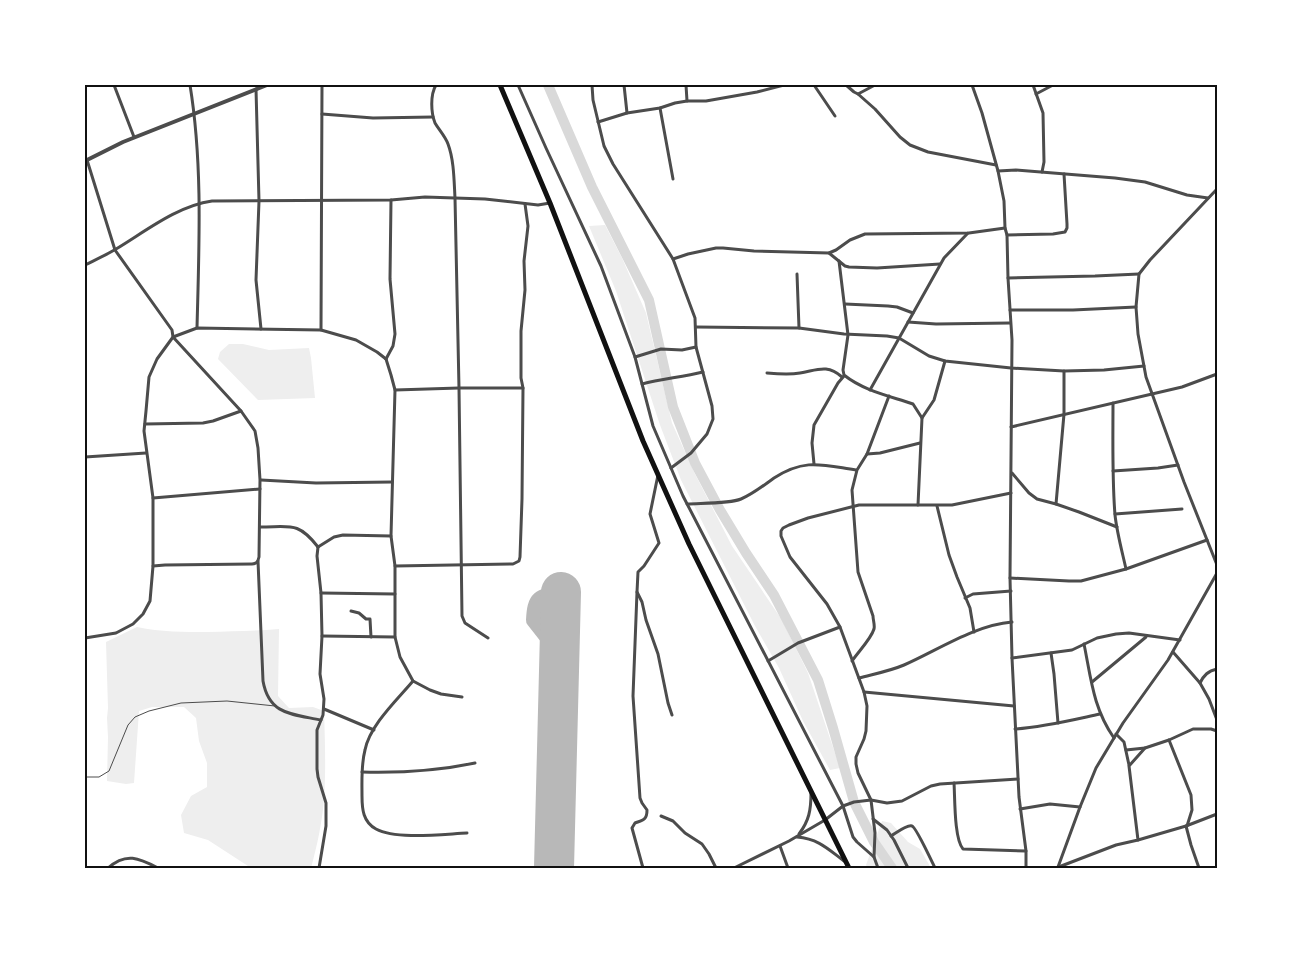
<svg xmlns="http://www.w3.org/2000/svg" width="1302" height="953" font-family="'Roboto Serif',serif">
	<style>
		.green { fill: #eee }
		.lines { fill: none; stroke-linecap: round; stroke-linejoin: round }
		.river { stroke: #d9d9d9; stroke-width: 10 }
		.taxiway { stroke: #b8b8b8; stroke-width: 16 }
		.runway { stroke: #b8b8b8; stroke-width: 40 }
		.service { stroke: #4c4c4c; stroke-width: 1 }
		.minor { stroke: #4c4c4c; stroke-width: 3 }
		.tertiary { stroke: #4c4c4c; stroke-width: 4 }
		.trunk { stroke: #111; stroke-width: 5 }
		.neatline { fill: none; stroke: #111; stroke-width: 2 }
	</style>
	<rect width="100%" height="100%" fill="#fff"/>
	<g class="green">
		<polygon points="605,225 622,258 646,313 672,423 695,474 732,546 782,620 808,673 840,768 830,770 803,721 779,668 755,626 681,480 660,425 616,291 589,226"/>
		<polygon points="229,344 243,344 269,350 309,348 311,358 315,398 258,400 218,359 220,352"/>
		<path d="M137 627C161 632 184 632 208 632 232 631 255 631 279 629L278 696 289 708 313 707 324 711C325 741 326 770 324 800 322 823 317 846 311 868H253L248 866 208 840 184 833 181 815 191 796 207 787V763L199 741 196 718 184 707H152L139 711 134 783 126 784 107 781 108 737 107 718 108 708 106 642Z"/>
		<polygon points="882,821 891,823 908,842 920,849 931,868 868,868 866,865"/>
	</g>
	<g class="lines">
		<polyline class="river" points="548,85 592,187 649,300 673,407 695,463 720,510 746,553 774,595 818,680 833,728 854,802 874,842 892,868"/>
		<path class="taxiway" d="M560 653 534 620C535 598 539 596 561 594"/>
		<polyline class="runway" points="554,868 561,592"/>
		<polyline class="service" points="85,777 99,777 109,771 128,725 135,717 149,711 181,703 227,701 275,706"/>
		<g class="minor">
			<polyline points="114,85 134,137"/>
			<path d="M190 85C203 165 199 247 197 328"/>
			<path d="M436 85C430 95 431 113 435 123 439 130 445 136 448 144 454 160 454 180 455 198L459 388 462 616 465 623 488 638"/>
			<polyline points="518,85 546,148 601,266 635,357 653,426 683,496 843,806 853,837 857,842 874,857"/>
			<polyline points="592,85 593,100 604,146 613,164 673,259 695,318 696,347 712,406 713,419 707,434 691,453 671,468"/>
			<polyline points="624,85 627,113"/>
			<polyline points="686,85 687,101"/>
			<polyline points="814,85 835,116"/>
			<polyline points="846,85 854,92 858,94 875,85"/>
			<polyline points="972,85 982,113 998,171 1004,201 1005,228 1007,235 1008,278 1012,340 1010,578 1012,658 1019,797 1026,851 1026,868"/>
			<polyline points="1033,85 1043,113 1044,162 1042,172"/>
			<polyline points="256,89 259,201 256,280 261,329"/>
			<polyline points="858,94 875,109 900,137 910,145 928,152 996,165"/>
			<polyline points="1036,94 1053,85"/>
			<polyline points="660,108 673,179"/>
			<polyline points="322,114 373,118 433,117"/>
			<polyline points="598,122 627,113 660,108 675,103 687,101 706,101 757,92 784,85"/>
			<polyline points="998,171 1016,170 1115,178 1145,182 1187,195 1208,198"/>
			<polyline points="1217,189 1150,260 1139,274 1136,307 1138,334 1146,377 1184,482 1217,565"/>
			<polyline points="1007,235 1053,234 1065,232 1067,228 1067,224 1064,174"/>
			<polyline points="829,253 845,266 849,267 877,268 940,264"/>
			<polyline points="673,259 688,254 716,248 723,248 754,251 829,253 836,250 850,240 865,234 969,233 1005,228"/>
			<path d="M839 261 848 335 843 370 844 375C864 391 890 396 913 404L922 418"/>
			<path d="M85 265C95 260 106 255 116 249 146 231 177 206 212 201L391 200 425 197 485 199 538 205 550 203"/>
			<polyline points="797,274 799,328"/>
			<polyline points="1008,278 1095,276 1139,274"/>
			<polyline points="845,304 888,306 897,307 913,313"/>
			<polyline points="1010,310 1073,310 1136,307"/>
			<polyline points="908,322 936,324 1010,323"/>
			<polyline points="696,327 799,328 844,334 887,336 899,338 929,356 945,361 1011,368 1064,371 1104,370 1144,366"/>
			<polyline points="321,330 322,85"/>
			<polyline points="635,357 661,349 682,350 696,347"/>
			<polyline points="386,359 391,375 395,390 391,536 395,566 395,637 400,657 413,681 430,690 441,694 462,697"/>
			<polyline points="386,359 393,346 395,334 390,279 391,200"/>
			<path d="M767 373C778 374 789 375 800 373 818 370 827 364 842 377"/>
			<path d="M642 384C662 379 682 377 703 372"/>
			<polyline points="395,390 459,388 523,388"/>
			<polyline points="870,390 944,258 968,233"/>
			<path d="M1113 403C1113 440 1112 478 1115 515 1117 533 1122 551 1126 569"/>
			<polyline points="145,424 203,423 213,421 241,411"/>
			<polyline points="1011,427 1182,387 1217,374"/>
			<polyline points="867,454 880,453 920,443"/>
			<polyline points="85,457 146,453"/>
			<polyline points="814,464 812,443 814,425 838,383 844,376"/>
			<polyline points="1113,471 1158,468 1178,465"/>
			<polyline points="1012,473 1029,493 1037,499 1056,504 1079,512 1117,527"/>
			<polyline points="658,475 650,514 659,543 644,566 638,572 637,592 642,602 646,620 658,654 668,703 672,715"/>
			<polyline points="261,480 316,483 392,482"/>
			<polyline points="153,498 260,489"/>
			<path d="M687 504C701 503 729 504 741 499 753 494 764 485 774 478 805 458 822 465 856 470"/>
			<polyline points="1056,504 1064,414 1064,371"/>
			<polyline points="918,505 922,418 934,400 945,361"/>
			<polyline points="937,506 949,555 957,577 970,608 974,632"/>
			<polyline points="1115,514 1182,509"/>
			<path d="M260 527C290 527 298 521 318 547"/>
			<polyline points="318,547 317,556 321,593 322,636 320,674 324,699 323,715 317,730 317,769 318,777 326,803 326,826 319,868"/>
			<polyline points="318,547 334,537 343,535 391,536"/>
			<path d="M258 561 263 681C269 715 292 714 321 720"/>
			<path d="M153 566 165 565 252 564C257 564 258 561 259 557L260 480 258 448 255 431 241 411 173 337 197 328 321 330 356 340 377 352 386 359"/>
			<polyline points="395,566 513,564 519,561 520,557 522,499 523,388 521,378 521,331 525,290 524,261 528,226 525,204"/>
			<polyline points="1010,578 1069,581 1081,581 1126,569 1207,540"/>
			<path d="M637 592 633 696 640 798 642 803 647 810C647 820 643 820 635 823L632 828 643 868"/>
			<polyline points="321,593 395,594"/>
			<polyline points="965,598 973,594 1011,591"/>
			<polyline points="351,611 359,613 366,619 370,619 371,637"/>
			<polyline points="322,636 395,637"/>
			<polyline points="85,638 116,633 133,624 143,614 150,601 153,566 153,498 144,431 146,411 149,377 157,359 173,337 172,330 115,250 87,160"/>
			<path d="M1084 644C1091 678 1093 708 1114 738"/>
			<polyline points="1173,652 1200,683 1209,699 1217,720"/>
			<polyline points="1051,653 1054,674 1058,723"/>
			<polyline points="1012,658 1072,650 1097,638 1116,634 1129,633 1180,640"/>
			<polyline points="768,661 798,643 840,627"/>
			<path d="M852 661C858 652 871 639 874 629 875 625 873 620 873 616L858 572 852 490 857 470 867 454 889 396"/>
			<path d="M859 678C874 674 890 671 904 665 938 650 975 625 1012 622"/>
			<path d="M413 681C397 700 370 725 365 750 361 765 362 780 362 796 362 809 363 822 376 829 396 840 444 834 467 833"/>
			<polyline points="1092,682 1146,637"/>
			<path d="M1200 683C1204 675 1208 671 1217 669"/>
			<polyline points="864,692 1014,706"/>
			<polyline points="324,709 374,730"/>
			<path d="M1015 729C1044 727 1072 720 1100 714"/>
			<polyline points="1116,734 1124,742 1129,765"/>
			<polyline points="1169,740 1191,795 1192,810 1187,826"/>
			<polyline points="1126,750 1145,748"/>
			<path d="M362 772C401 773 437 771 475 763"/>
			<path d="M954 783C955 797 954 839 963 849L1026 851"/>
			<polyline points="1020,809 1050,804 1080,807"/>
			<polyline points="661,816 673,821 685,833 702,844 709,854 716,868"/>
			<polyline points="873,819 887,830 894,840 908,868"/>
			<path d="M799 834C809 821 811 810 811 793"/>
			<path d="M891 836C895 834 907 824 912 826 916 827 932 862 935 868"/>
			<path d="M797 837C819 839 828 849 844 861"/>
			<polyline points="1138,840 1186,826"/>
			<polyline points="780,846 788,868"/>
			<polyline points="1058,867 1080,807 1096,768 1123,723 1168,660 1217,573"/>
			<path d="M108 868C126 852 139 858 158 868"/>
			<polyline points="734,868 789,841 825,820 843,806 854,802 871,800 887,803 902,801 931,786 940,784 1018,779"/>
			<polyline points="878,868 874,857 875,833 871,800 858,773 856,764 856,757 864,739 866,731 867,706 864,692 840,627 827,604 790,557 781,536 781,531 783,528 789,525 808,518 859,505 952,505 1011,493"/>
			<polyline points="1056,868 1116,845 1138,840 1129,766 1145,748 1169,740 1193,729 1211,729 1217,731"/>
			<polyline points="1199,868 1191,845 1186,826 1217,814"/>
		</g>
		<polyline class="tertiary" points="85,161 123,142 267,85"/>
		<polyline class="trunk" points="500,85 550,203 643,441 689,544 849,868"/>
	</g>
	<rect width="1302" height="953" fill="none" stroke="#ffffff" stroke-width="172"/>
	<rect x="86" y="86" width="1130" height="781" class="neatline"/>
</svg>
